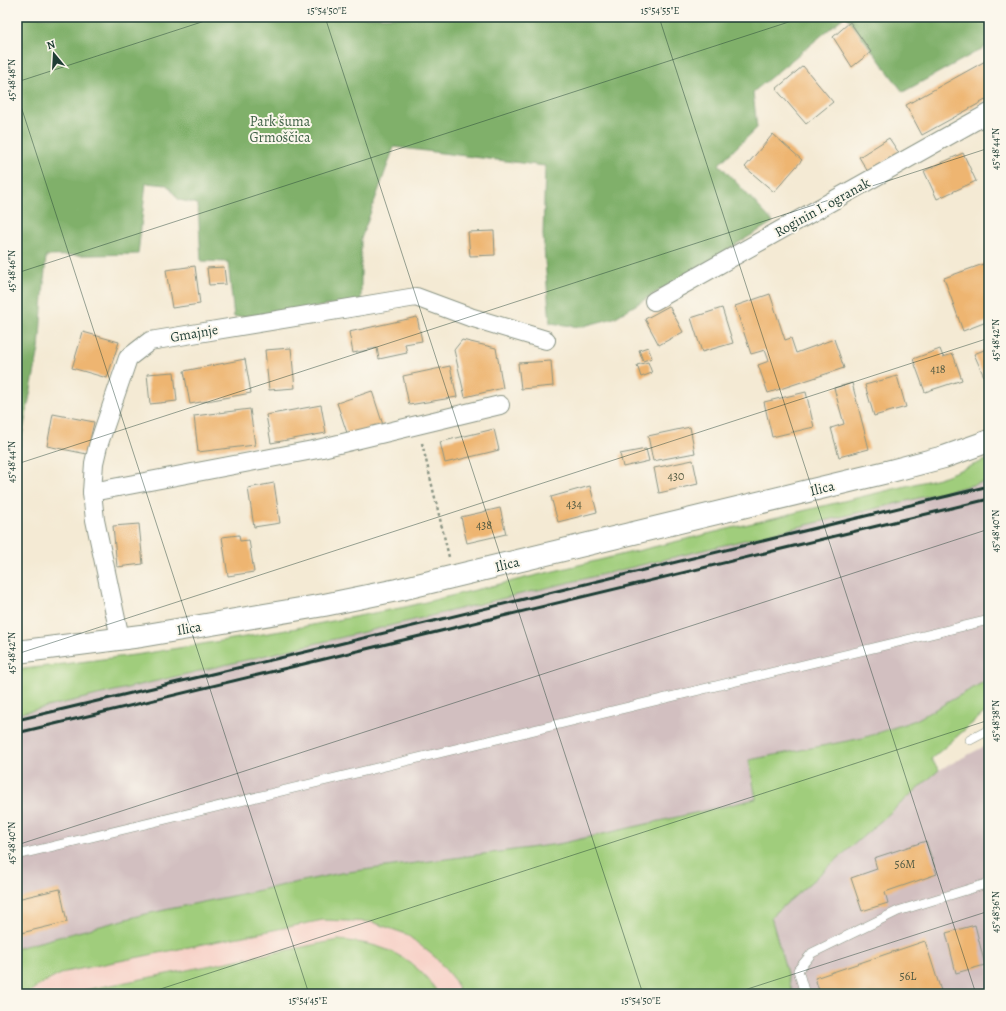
<svg xmlns="http://www.w3.org/2000/svg" width="1006" height="1011" font-family="Alegreya,serif">
	<style>
		.built { fill: #f7d1c7 }
		.industrial { fill: #d2bfc0 }
		.green { fill: #a0cd7b; stroke: #608558 }
		.forest { fill: #80b06b; stroke: #507650 }
		.building { fill: #eeb571 }
		.lines { fill: none; stroke-linecap: round; stroke-linejoin: round }
		.lane-casing { stroke: #8a9484; stroke-width: 10 }
		.street-casing { stroke: #8a9484; stroke-width: 20 }
		.secondary-casing { stroke: #8a9484; stroke-width: 24 }
		.path { stroke: #8a9484; stroke-width: 2.5; stroke-dasharray: 3 3; stroke-linecap: butt }
		.lane { stroke: #fff; stroke-width: 9 }
		.street { stroke: #fff; stroke-width: 18 }
		.secondary { stroke: #fff; stroke-width: 22 }
		.rail { stroke: #1f3d34; stroke-width: 3 }
		.ticks { fill: none; stroke: #1f3d34; stroke-width: 1; stroke-opacity: 0.45 }
		.labels { text-anchor: middle; stroke-width: 4; stroke-linejoin: round; paint-order: stroke }
		.number-label { font-size: 12px; fill: #535b43 }
		.park-label { font-size: 14px; fill: #3f6146; stroke: #fbf7ec }
		.street-label { font-size: 14px; fill: #1f3d34; stroke: #fbf7ec }
		.neatline { fill: none; stroke: #1f3d34; stroke-width: 1.5 }
		.ticks-label { font-size: 10px; text-anchor: middle; fill: #1f3d34 }
	</style>
	<rect width="100%" height="100%" fill="#fbf7ec"/>
	<filter id="ink" filterUnits="userSpaceOnUse"><feTurbulence type="fractalNoise" baseFrequency=".025" numOctaves="2"/><feDisplacementMap in="SourceGraphic" scale="8" xChannelSelector="R" yChannelSelector="G"/><feConvolveMatrix kernelMatrix="1 2 1 2 8 2 1 2 1" color-interpolation-filters="sRGB"/></filter>
	<filter id="wash" filterUnits="userSpaceOnUse"><feTurbulence type="fractalNoise" baseFrequency=".012" numOctaves="4" result="noise"/><feDisplacementMap in="SourceGraphic" scale="16" xChannelSelector="R" yChannelSelector="G"/><feGaussianBlur stdDeviation="0.9" result="paint"/><feColorMatrix in="noise" values="0 0 0 0 0 0 0 0 0 0 0 0 0 0 0 0 0 1.4 0 .05"/><feComposite in="paint" operator="in"/></filter>
	<g filter="url(#wash)">
		<rect width="100%" height="100%" fill="#f4ead4"/>
		<polygon class="built" points="371,901 493,994 17,994 17,971"/>
		<g class="industrial">
			<polygon points="989,481 989,679 916,720 863,738 749,760 756,799 559,844 146,914 17,948 17,714 343,637"/>
			<polygon points="989,744 989,994 793,994 771,917 939,770"/>
		</g>
		<g class="green">
			<polygon points="989,459 989,481 343,637 17,714 17,670 142,654 281,631 405,607 939,478"/>
			<polygon points="989,679 989,711 983,714 931,759 939,770 771,917 793,994 460,994 455,981 435,957 406,934 372,922 323,920 65,972 41,984 27,994 17,994 17,948 146,914 341,873 559,844 756,799 749,760 863,738 916,720"/>
			<path d="M338 940C372 943 395 948 421 972 427 978 434 986 438 994H72L81 991Z"/>
		</g>
		<g class="forest">
			<polygon points="17,17 844,17 753,92 757,128 719,164 773,222 614,318 580,327 550,323 543,235 545,166 394,147 361,239 361,300 275,314 234,317 228,262 201,261 198,204 179,200 167,185 146,183 138,254 46,256 39,349 19,451 17,451"/>
			<polygon points="847,17 989,17 989,45 903,92"/>
		</g>
		<g id="blocks">
			<g class="building">
				<polygon points="850,22 871,52 852,67 833,37"/>
				<polygon points="989,59 989,98 922,135 906,105"/>
				<polygon points="803,66 833,102 806,124 776,89"/>
				<polygon points="773,134 802,160 774,192 745,167"/>
				<polygon points="889,138 899,153 868,172 859,157"/>
				<polygon points="963,153 976,181 937,199 924,171"/>
				<polygon points="494,231 495,255 470,256 468,232"/>
				<polygon points="989,262 989,321 963,331 944,278"/>
				<polygon points="195,266 200,304 172,308 166,270"/>
				<polygon points="224,267 226,284 209,285 207,268"/>
				<polygon points="770,294 785,340 791,338 796,353 834,339 844,368 768,393 758,365 769,361 765,350 751,354 735,306"/>
				<polygon points="669,306 683,332 659,345 645,319"/>
				<polygon points="722,308 733,343 702,352 691,318"/>
				<polygon points="417,317 422,341 405,344 407,353 379,359 377,348 353,353 349,332"/>
				<polygon points="83,332 119,342 107,378 72,368"/>
				<polygon points="462,340 496,348 503,388 465,397 454,350"/>
				<polygon points="648,347 652,358 643,361 639,350"/>
				<polygon points="291,348 295,388 269,390 265,350"/>
				<polygon points="989,348 989,380 986,381 974,354"/>
				<polygon points="940,349 943,357 953,354 962,380 925,392 913,359"/>
				<polygon points="245,359 251,393 190,404 184,371"/>
				<polygon points="551,361 553,386 521,389 518,363"/>
				<polygon points="648,362 652,373 641,377 637,365"/>
				<polygon points="450,366 457,397 409,405 403,376"/>
				<polygon points="174,372 177,401 150,404 147,374"/>
				<polygon points="897,376 906,407 874,416 865,385"/>
				<polygon points="852,383 869,449 839,457 831,428 844,424 834,388"/>
				<polygon points="372,391 383,425 348,436 337,403"/>
				<polygon points="806,392 814,427 772,437 764,402"/>
				<polygon points="321,405 326,433 271,443 266,415"/>
				<polygon points="250,409 255,445 198,452 194,416"/>
				<polygon points="53,414 94,422 87,454 47,446"/>
				<polygon points="690,427 695,453 653,461 648,436"/>
				<polygon points="494,429 499,450 445,463 440,442"/>
				<polygon points="646,449 649,461 623,467 620,454"/>
				<polygon points="693,460 698,484 659,493 654,468"/>
				<polygon points="274,483 280,523 254,527 248,488"/>
				<polygon points="590,486 597,512 558,522 551,497"/>
				<polygon points="500,508 506,534 467,543 461,517"/>
				<polygon points="139,524 143,564 117,567 113,526"/>
				<polygon points="239,535 240,541 249,540 254,572 228,576 222,537"/>
				<polygon points="926,841 937,874 885,892 888,903 862,911 851,878 877,869 874,858"/>
				<polygon points="60,889 67,922 17,934 17,899"/>
				<polygon points="975,925 985,965 956,973 946,933"/>
				<polygon points="925,941 942,994 820,994 815,978"/>
			</g>
		</g>
	</g>
	<g filter="url(#ink)">
		<use href="#blocks" fill-opacity="0" stroke="#8a9484" stroke-width="1"/>
		<g class="lines">
			<defs>
				<g id="lane">
					<polyline points="970,740 989,730"/>
					<polyline points="17,855 989,620"/>
					<polyline points="805,994 798,970 812,953 898,911 989,883"/>
				</g>
				<g id="street">
					<polyline points="654,301 989,113"/>
					<polyline points="92,492 318,449 500,405"/>
					<polyline points="120,638 95,520 92,492 94,463 98,446 128,358 150,341 416,297 470,317 546,340"/>
				</g>
				<polyline id="secondary" points="17,652 141,636 324,605 397,590 887,472 944,457 989,441"/>
			</defs>
			<use href="#lane" class="lane-casing"/>
			<use href="#street" class="street-casing"/>
			<use href="#secondary" class="secondary-casing"/>
			<polyline class="path" points="422,443 449,557"/>
			<use href="#lane" class="lane"/>
			<use href="#street" class="street"/>
			<use href="#secondary" class="secondary"/>
			<g class="rail">
				<polyline points="17,720 339,644 989,486"/>
				<polyline points="17,733 989,499"/>
			</g>
		</g>
	</g>
	<path class="ticks" d="M325 17 643 994M659 17 976 994M17 82 217 17M17 94 309 994M17 273 804 17M17 464 989 148M17 654 989 338M17 845 989 529M145 994 989 720M732 994 989 911"/>
	<g class="labels">
		<g class="number-label">
			<text x="938" y="373">418</text>
			<text x="676" y="480">430</text>
			<text x="574" y="508">434</text>
			<text x="484" y="529">438</text>
			<text x="905" y="868">56M</text>
			<text x="908" y="980">56L</text>
		</g>
		<g class="park-label">
			<text x="280" y="126">Park šuma<tspan x="280" dy="16">Grmoščica</tspan></text>
		</g>
		<g class="street-label">
			<text transform="translate(822 207) rotate(-29)" y="5">Roginin I. ogranak</text>
			<text transform="translate(194 333) rotate(-10)" y="5">Gmajnje</text>
			<text transform="translate(822 488) rotate(-14)" y="5">Ilica</text>
			<text transform="translate(507 564) rotate(-14)" y="5">Ilica</text>
			<text transform="translate(189 628) rotate(-10)" y="5">Ilica</text>
		</g>
	</g>
	<rect width="1006" height="1011" fill="none" stroke="#fbf7ec" stroke-width="44"/>
	<g transform="translate(54 54) rotate(342)" stroke="#fbf7ec" stroke-width="3" paint-order="stroke">
	<path d="M0-3L7 15L0 10L-7 15Z" fill="#1f3d34"/>
	<text y="-6" font-size="11" font-weight="bold" text-anchor="middle" fill="#1f3d34">N</text>
	</g>
	<rect x="22" y="22" width="962" height="967" class="neatline"/>
	<g class="ticks-label">
		<text x="327" y="14">15°54'50"E</text>
		<text x="660" y="14">15°54'55"E</text>
		<text transform="translate(11 80) rotate(-90)" y="4">45°48'48"N</text>
		<text transform="translate(995 149) rotate(-90)" y="4">45°48'44"N</text>
		<text transform="translate(11 271) rotate(-90)" y="4">45°48'46"N</text>
		<text transform="translate(995 340) rotate(-90)" y="4">45°48'42"N</text>
		<text transform="translate(11 462) rotate(-90)" y="4">45°48'44"N</text>
		<text transform="translate(995 531) rotate(-90)" y="4">45°48'40"N</text>
		<text transform="translate(11 653) rotate(-90)" y="4">45°48'42"N</text>
		<text transform="translate(995 721) rotate(-90)" y="4">45°48'38"N</text>
		<text transform="translate(11 843) rotate(-90)" y="4">45°48'40"N</text>
		<text transform="translate(995 912) rotate(-90)" y="4">45°48'36"N</text>
		<text x="308" y="1004">15°54'45"E</text>
		<text x="641" y="1004">15°54'50"E</text>
	</g>
</svg>
